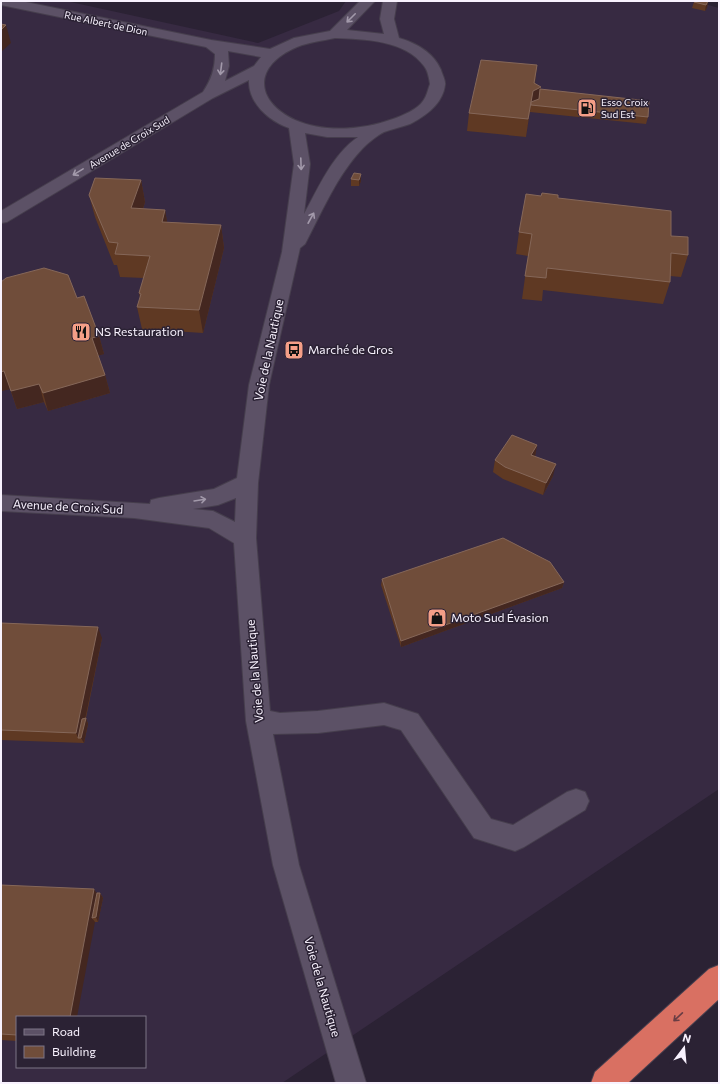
<svg xmlns="http://www.w3.org/2000/svg" width="720" height="1084" font-family="Commissioner,sans-serif">
	<style>
		.built { fill: #372a42; fill-rule: evenodd }
		.lines { fill: none; stroke-linecap: round; stroke-linejoin: round }
		.minor-casing { stroke: #463e4d; stroke-width: 2 }
		.highway-casing { stroke: #463e4d; stroke-width: 2 }
		.minor { fill: #5c5166; fill-rule: evenodd }
		.highway { fill: #d97062; fill-rule: evenodd }
		.wall { fill: #5f3923 }
		.shaded-wall { fill: #442720 }
		.building { fill: #704d3a; stroke: #856759 }
		.oneway { stroke: #a299aa }
		.oneway2 { stroke: #683d44 }
		.labels { text-anchor: middle; stroke-width: 3; stroke-linejoin: round; paint-order: stroke }
		.far-street-label { font-size: 10px; fill: #f8f2fe; stroke: #2b2234 }
		.far-poi-label { font-size: 10px; fill: #f8f2fe; stroke: #2b2234; text-anchor: start }
		.poi-label { font-size: 12px; fill: #f8f2fe; stroke: #2b2234; text-anchor: start }
		.street-label { font-size: 12px; fill: #f8f2fe; stroke: #2b2234 }
	</style>
	<rect width="100%" height="100%" fill="#2b2234"/>
	<path class="built" d="M1 1H66L258 43 339 11 346 1H694L719 8V789L282 1083H1ZM17 1017H145V1067H17Z"/>
	<g class="lines">
		<defs>
			<path id="minor" d="M1 1H21L211 40 270 49 294 38 330 31 360 1H375L347 30 384 34 380 19 383 1H397L394 19 399 38C416 43 434 53 441 70 442 74 446 81 445 85 443 103 426 116 410 124 402 127 392 129 384 132 378 135 368 143 363 148 337 175 322 212 305 244L300 248 269 385 258 483 256 538 270 711 280 713 318 711 384 703 418 714 491 819 513 825 567 792 576 789 585 792 589 801 585 810 524 847 515 851 474 838 401 730 384 725 318 733 273 734 299 865 366 1083H336L273 865 246 721 234 543 209 528 134 518 1 511V495L150 504 151 500 159 498 214 489 237 478 249 385 282 252 294 164 289 128C269 121 248 103 249 80L213 98 7 222 1 223V211L203 92C211 80 215 69 215 54L206 47 1 5ZM335 38C364 39 405 40 424 66 428 71 429 78 430 84 428 89 427 96 423 101 418 109 402 116 393 119 363 130 324 133 295 120 253 100 254 65 297 47 309 42 322 41 335 38ZM228 51 261 57 254 66 225 81 229 66ZM305 133 327 137H358C332 155 319 187 304 214L310 164ZM236 498 235 522 213 511 193 509 218 505Z"/>
			<polygon id="highway" points="719,965 719,999 628,1083 591,1083 595,1072 709,969"/>
		</defs>
		<use href="#minor" class="minor-casing"/>
		<use href="#highway" class="highway-casing"/>
		<use href="#minor" class="minor"/>
		<use href="#highway" class="highway"/>
	</g>
	<g class="wall">
		<polygon points="708,1 707,8 705,11 692,8 694,2"/>
		<polygon points="537,65 535,83 540,89 648,117 646,124 530,112 530,111 526,137 467,131 469,113"/>
		<polygon points="361,174 361,181 359,186 351,186 351,179"/>
		<polygon points="141,180 145,202 143,209 165,210 167,222 221,225 224,248 203,333 142,329 137,307 140,298 139,293 144,278 120,277 117,265 114,265 95,217 89,195"/>
		<polygon points="558,198 671,236 688,255 681,277 670,276 670,282 663,304 543,290 542,301 522,299 528,256 516,254 519,232"/>
		<polygon points="1,282 77,298 99,336 104,354 98,355 105,375 110,393 48,411 44,402 17,409 10,389 1,391"/>
		<polygon points="537,445 535,456 553,476 543,495 503,479 493,472 495,460"/>
		<polygon points="382,579 564,582 562,588 401,647 381,585"/>
		<polygon points="1,623 102,638 86,718 88,724 84,743 1,740"/>
		<polygon points="1,885 100,893 103,898 98,922 95,922 17,1017 17,1041 1,1040"/>
	</g>
	<g class="shaded-wall">
		<polygon points="708,1 707,8 705,11 706,5"/>
		<polygon points="6,25 11,43 1,52 1,30"/>
		<polygon points="537,65 533,90 541,87 538,105 531,105 526,137"/>
		<polygon points="361,174 361,181 359,186 359,180"/>
		<polygon points="141,180 145,202 136,231 131,208"/>
		<polygon points="165,210 169,232 162,222"/>
		<polygon points="221,225 224,248 203,333 199,310"/>
		<polygon points="99,336 104,354 97,356 92,338"/>
		<polygon points="4,371 11,389 1,391 1,372"/>
		<polygon points="105,375 110,393 48,411 43,393"/>
		<polygon points="39,384 44,402 17,409 11,391"/>
		<polygon points="537,445 535,457 531,455"/>
		<polygon points="556,464 553,476 543,495 546,483"/>
		<polygon points="564,582 562,588 401,647 401,641"/>
		<polygon points="98,627 102,638 82,734 86,718 88,724 84,743 81,738 78,738 76,733"/>
		<polygon points="94,889 99,897 92,918 95,922 77,1017 70,1017"/>
		<polygon points="100,893 103,898 98,922 96,917"/>
	</g>
	<g class="building">
		<polygon points="694,1 708,1 706,5 694,2"/>
		<polygon points="1,24 6,25 1,30"/>
		<polygon points="481,60 537,65 534,83 541,87 533,91 528,119 469,113"/>
		<polygon points="540,89 649,101 648,117 531,105 531,102 539,99"/>
		<polygon points="354,173 361,174 359,180 351,179"/>
		<polygon points="95,178 141,180 131,208 165,210 162,222 221,225 199,310 137,307 141,294 139,293 150,256 115,254 118,243 109,242 89,195"/>
		<polygon points="542,193 558,195 558,198 671,211 671,236 688,237 688,255 671,253 670,282 547,268 546,278 525,276 532,234 519,232 526,194 541,196"/>
		<polygon points="44,268 68,275 77,298 84,296 99,336 92,338 105,375 43,393 39,384 11,391 4,371 1,372 1,282 6,278"/>
		<polygon points="512,435 537,445 531,455 556,464 546,483 505,467 495,460"/>
		<polygon points="503,538 550,562 564,582 401,641 382,579"/>
		<polygon points="1,623 98,627 76,733 1,730"/>
		<polygon points="86,718 81,738 78,738 82,719"/>
		<polygon points="1,885 94,889 70,1017 17,1017 17,1035 1,1034"/>
		<polygon points="97,893 100,893 96,917 92,918"/>
	</g>
	<defs><path id="oneway-shaft" d="M-6 0H5M1.5-3L5.5 0L1.5 3" fill="none" stroke-width="1.6" stroke-linecap="round" stroke-linejoin="round"/></defs>
	<g class="oneway">
		<use href="#oneway-shaft" transform="translate(351 18) rotate(135)"/>
		<use href="#oneway-shaft" transform="translate(221 69) rotate(97)"/>
		<use href="#oneway-shaft" transform="translate(301 164) rotate(88)"/>
		<use href="#oneway-shaft" transform="translate(78 172) rotate(149)"/>
		<use href="#oneway-shaft" transform="translate(311 218) rotate(-61)"/>
		<use href="#oneway-shaft" transform="translate(200 500) rotate(-9)"/>
	</g>
	<use class="oneway2" href="#oneway-shaft" transform="translate(678 1017) rotate(137)"/>
	<defs>
		<symbol id="fuel-square" viewBox="-11 -11 22 22"><rect x="-9" y="-9" width="18" height="18" rx="4" fill="#f49e87" stroke="#2b2234"/><path d="M-5.5-6h7V0h2V4h1.3V-2.5L3-4.5l.8-.8L6-3V5H2.5V1h-1V6h-7ZM-4.2-4.7v3.2H.2V-4.7Z" fill="#111"/></symbol>
		<symbol id="restaurant-square" viewBox="-11 -11 22 22"><rect x="-9" y="-9" width="18" height="18" rx="4" fill="#f49e87" stroke="#2b2234"/><path d="M-5-6h1v4h1v-4h1v4h1v-4h1v5L-1.5 .5V6h-2V.5L-5-1ZM5-6V6H3V1.5H1.5Q1.5-4 5-6Z" fill="#111"/></symbol>
		<symbol id="bus-square" viewBox="-11 -11 22 22"><rect x="-9" y="-9" width="18" height="18" rx="4" fill="#f49e87" stroke="#2b2234"/><path d="M-5-6H5V4H4V6H2V4H-2V6H-4V4H-5ZM-3.5-4V0h7V-4ZM-3.5 1.2v1.5H-2V1.2ZM2 1.2v1.5H3.5V1.2Z" fill="#111"/></symbol>
		<symbol id="shop-square" viewBox="-11 -11 22 22"><rect x="-9" y="-9" width="18" height="18" rx="4" fill="#f49e87" stroke="#2b2234"/><path d="M-5-2.5h2.3a2.7 3.5 0 0 1 5.4 0H5L5.5 6h-11ZM-1.5-2.5h3a1.5 2.3 0 0 0-3 0Z" fill="#111"/></symbol>
	</defs>
	<g fill-rule="evenodd">
		<use href="#fuel-square" x="576" y="97" width="22" height="22"/>
		<use href="#restaurant-square" x="70" y="321" width="22" height="22"/>
		<use href="#bus-square" x="283" y="339" width="22" height="22"/>
		<use href="#shop-square" x="426" y="607" width="22" height="22"/>
	</g>
	<g class="labels">
		<g class="far-street-label">
			<text transform="translate(106 23) rotate(12)" y="4">Rue Albert de Dion</text>
			<text transform="translate(129 142) rotate(-31)" y="4">Avenue de Croix Sud</text>
		</g>
		<g class="far-poi-label">
			<text x="601" y="106">Esso Croix<tspan x="601" dy="12">Sud Est</tspan></text>
		</g>
		<g class="poi-label">
			<text x="95" y="336">NS Restauration</text>
			<text x="308" y="354">Marché de Gros</text>
			<text x="451" y="622">Moto Sud Évasion</text>
		</g>
		<g class="street-label">
			<text transform="translate(269 350) rotate(-78)" y="4">Voie de la Nautique</text>
			<text transform="translate(68 507) rotate(3)" y="4">Avenue de Croix Sud</text>
			<text transform="translate(255 671) rotate(-95)" y="4">Voie de la Nautique</text>
			<text transform="translate(322 987) rotate(74)" y="4">Voie de la Nautique</text>
		</g>
	</g>
	<rect width="720" height="1084" fill="none" stroke="#f8f2fe" stroke-width="4"/>
	<rect x="16" y="1016" width="130" height="52" fill="#2b2234" stroke="#7d7585"/>
	<rect x="24" y="1029" width="20" height="6" fill="#5c5166" stroke="#7d7585"/>
	<text x="52" y="1036" font-size="12" fill="#f8f2fe">Road</text>
	<rect x="24" y="1046" width="20" height="12" fill="#704d3a" stroke="#7d7585"/>
	<text x="52" y="1056" font-size="12" fill="#f8f2fe">Building</text>
	<g transform="translate(684 1048) rotate(16)" stroke="#2b2234" stroke-width="3" paint-order="stroke">
	<path d="M0-3L7 15L0 10L-7 15Z" fill="#f8f2fe"/>
	<text y="-6" font-size="11" font-weight="bold" text-anchor="middle" fill="#f8f2fe">N</text>
	</g>
</svg>
